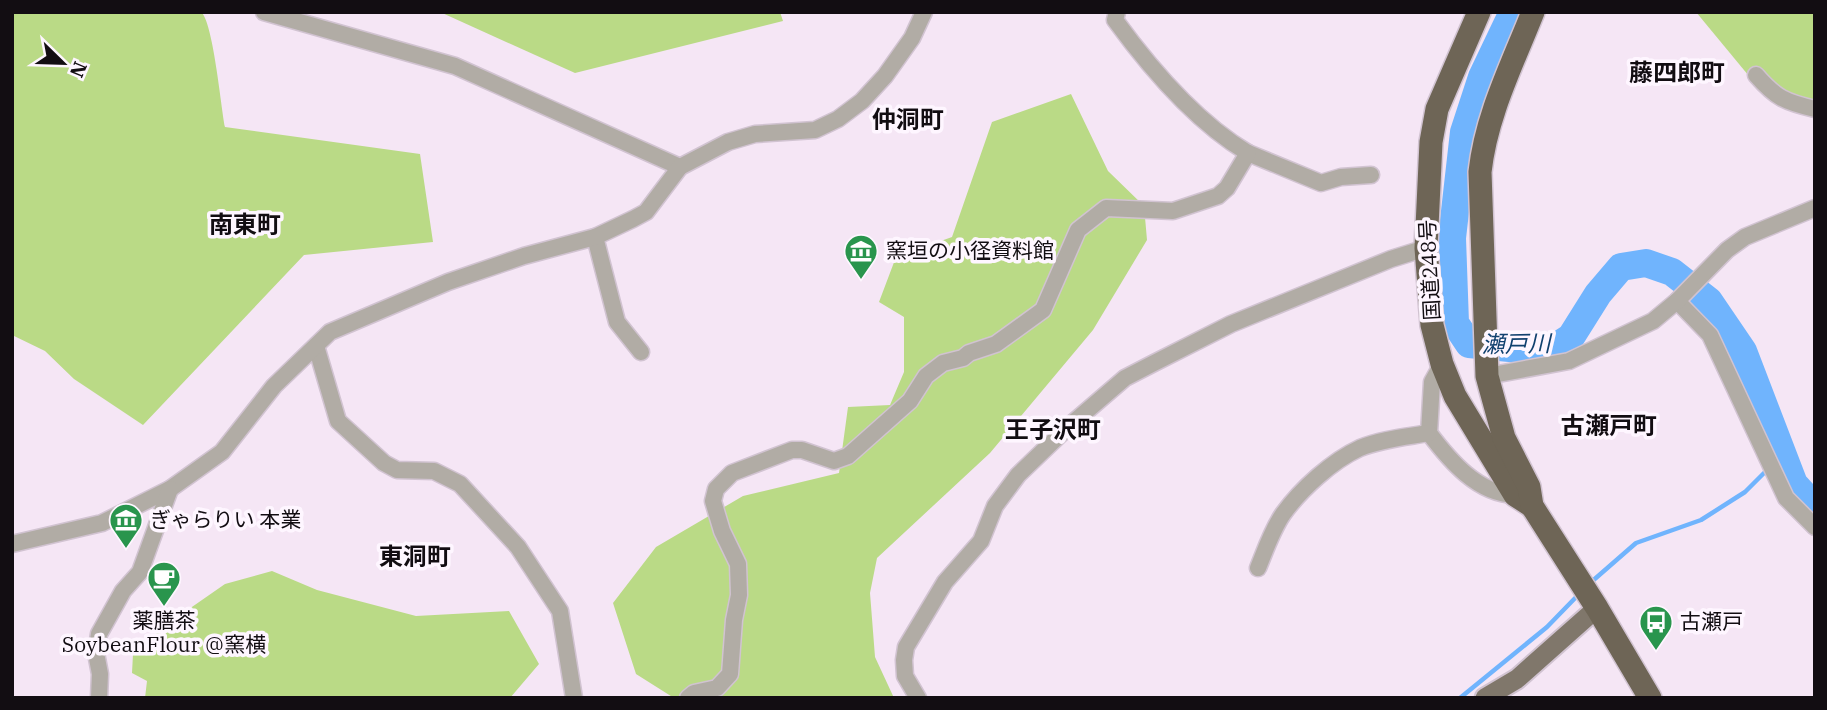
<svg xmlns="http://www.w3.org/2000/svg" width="1827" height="710" font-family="'IBM Plex Serif','Noto Sans JP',serif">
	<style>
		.green { fill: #bada86 }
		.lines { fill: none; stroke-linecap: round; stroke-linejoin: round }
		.stream { stroke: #70b4fd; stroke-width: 4.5 }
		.river { stroke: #70b4fd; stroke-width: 28 }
		.minor-casing { stroke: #d1c3d1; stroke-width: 19 }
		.major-casing { stroke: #d1c3d1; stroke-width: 23 }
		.highway-casing { stroke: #d1c3d1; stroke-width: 26 }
		.minor { stroke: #b1aca5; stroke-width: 16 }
		.major { stroke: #80776b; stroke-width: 19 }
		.highway { stroke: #6e6556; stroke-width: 23 }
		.labels { text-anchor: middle; stroke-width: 7; stroke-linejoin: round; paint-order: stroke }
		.poi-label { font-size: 21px; fill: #120d12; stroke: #fef6ff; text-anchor: start }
		.street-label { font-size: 21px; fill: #120d12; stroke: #fef6ff }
		.water-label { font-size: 23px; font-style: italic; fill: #11416f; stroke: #fef6ff }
		.quarter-label { font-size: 24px; font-weight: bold; fill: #120d12; stroke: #fef6ff }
	</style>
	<rect width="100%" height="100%" fill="#f5e6f5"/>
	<g class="green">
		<path d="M12 12H201C213 21 221 107 225 127L420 154 433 242 304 255 143 425 74 379 45 351 12 335Z"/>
		<polygon points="440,12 780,12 783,21 575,73"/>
		<polygon points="1696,12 1815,12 1815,102 1758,87"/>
		<polygon points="1071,94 1108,171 1144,206 1147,240 1093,330 990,453 877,558 870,593 875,657 894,698 674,698 636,674 613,603 656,547 743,496 839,473 848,407 890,405 904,372 904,317 879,302 896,257 952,237 992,122"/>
		<polygon points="272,571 317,590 416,616 509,611 539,664 510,698 145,698 147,681 132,673 133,654 166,625 225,584"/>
	</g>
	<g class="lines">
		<g class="stream">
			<polyline points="1774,464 1782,456"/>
			<polyline points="1589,584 1636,543 1701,520 1745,492 1767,470"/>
			<polyline points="1460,698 1547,627 1580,593"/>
		</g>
		<polyline class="river" points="1513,12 1482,77 1464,132 1452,238 1455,323 1469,344 1530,350 1554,348 1571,337 1598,294 1621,267 1646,263 1672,272 1709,301 1743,351 1794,484 1815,507"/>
		<defs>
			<g id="minor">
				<polyline points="264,12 455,66 680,167"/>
				<path d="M1756 75C1776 98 1785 102 1815 109"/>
				<polyline points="1248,153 1321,183 1341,177 1371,175"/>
				<polyline points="595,237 617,322 641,352"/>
				<polyline points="1677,301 1710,335 1786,498 1815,527"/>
				<polyline points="316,346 338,421 384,463 397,470 434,471 460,484 518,547 560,611 574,698"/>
				<path d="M1442 364 1432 382 1429 433C1450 461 1478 494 1515 495"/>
				<polyline points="1487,376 1569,361 1653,321 1677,301 1727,250 1745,237 1815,208"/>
				<polyline points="12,544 102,523 170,489 222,452 274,386 330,332 448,282 524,256 595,237 633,219 646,212 680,167 728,142 755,134 815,130 838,119 862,101 885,76 912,38 924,12"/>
				<path d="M1258 568C1265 551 1272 530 1283 514 1301 489 1332 461 1360 448 1382 439 1406 437 1429 433"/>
				<polyline points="99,698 100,674 96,653 99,634 123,591 140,572 170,489"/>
				<path d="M688 698 694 693 717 688 730 674 734 620 739 595 738 564 722 531 713 501 716 489 732 473 792 450H802L834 461 848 456 910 401 926 376 943 363 963 358 969 353 996 344 1043 310 1078 230 1106 208 1173 211 1218 196 1227 188 1248 153C1196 122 1150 68 1115 20L1117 12"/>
				<polyline points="918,698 905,676 904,660 906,647 945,582 981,541 995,506 1018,475 1068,427 1125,378 1154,363 1231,324 1391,259 1426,248"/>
			</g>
			<polyline id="major" points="1485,698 1517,679 1597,608"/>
			<g id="highway">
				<polyline points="1479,12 1437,109 1431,142 1426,248 1432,325 1442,364 1455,396 1515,495 1532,506"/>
				<path d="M1533 12C1512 65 1486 116 1480 172L1487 376 1504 438 1529 487 1532 506 1597 608 1650 698"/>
			</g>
		</defs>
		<use href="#minor" class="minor-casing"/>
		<use href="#major" class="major-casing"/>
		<use href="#highway" class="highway-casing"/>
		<use href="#minor" class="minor"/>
		<use href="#major" class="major"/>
		<use href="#highway" class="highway"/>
	</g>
	<defs>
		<symbol id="museum-pin" viewBox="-11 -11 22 30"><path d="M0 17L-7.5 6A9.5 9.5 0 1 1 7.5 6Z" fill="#29954d" stroke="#fef6ff"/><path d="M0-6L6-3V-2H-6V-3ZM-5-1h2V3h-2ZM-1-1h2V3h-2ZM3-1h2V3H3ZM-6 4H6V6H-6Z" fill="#fff"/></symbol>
		<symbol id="cafe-pin" viewBox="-11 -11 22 30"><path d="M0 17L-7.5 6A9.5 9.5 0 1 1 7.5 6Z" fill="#29954d" stroke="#fef6ff"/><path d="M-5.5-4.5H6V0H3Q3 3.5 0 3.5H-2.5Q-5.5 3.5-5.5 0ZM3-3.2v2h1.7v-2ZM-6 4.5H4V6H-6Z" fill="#fff"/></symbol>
		<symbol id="bus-pin" viewBox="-11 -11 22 30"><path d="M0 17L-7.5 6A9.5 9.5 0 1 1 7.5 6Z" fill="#29954d" stroke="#fef6ff"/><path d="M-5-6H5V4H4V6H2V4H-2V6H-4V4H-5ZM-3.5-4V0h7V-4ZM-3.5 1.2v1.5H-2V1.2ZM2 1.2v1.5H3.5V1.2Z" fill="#fff"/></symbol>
	</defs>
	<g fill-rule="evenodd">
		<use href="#museum-pin" x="842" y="232" width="38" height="52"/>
		<use href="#museum-pin" x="107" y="501" width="38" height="52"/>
		<use href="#cafe-pin" x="145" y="559" width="38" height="52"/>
		<use href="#bus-pin" x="1637" y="603" width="38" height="52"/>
	</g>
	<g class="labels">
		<g class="poi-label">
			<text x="886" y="258">窯垣の小径資料館</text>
			<text x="150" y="527">ぎゃらりい 本業</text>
			<text x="164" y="628" text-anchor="middle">薬膳茶<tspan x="164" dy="24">SoybeanFlour @窯横</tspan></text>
			<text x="1680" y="629">古瀬戸</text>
		</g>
		<g class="street-label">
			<text transform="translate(1430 270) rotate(-93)" y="7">国道248号</text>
		</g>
		<g class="water-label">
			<text transform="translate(1516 344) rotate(-1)" y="8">瀬戸川</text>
		</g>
		<g class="quarter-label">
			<text x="1677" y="81">藤四郎町</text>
			<text x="908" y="128">仲洞町</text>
			<text x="245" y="233">南東町</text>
			<text x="1609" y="434">古瀬戸町</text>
			<text x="1053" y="438">王子沢町</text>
			<text x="415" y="565">東洞町</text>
		</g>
	</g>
	<rect width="1827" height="710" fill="none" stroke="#120d12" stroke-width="28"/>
	<g transform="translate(63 63) rotate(113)" stroke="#fef6ff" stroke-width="5" paint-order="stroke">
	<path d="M0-5L12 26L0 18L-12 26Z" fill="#120d12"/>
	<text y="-10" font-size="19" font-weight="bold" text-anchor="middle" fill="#120d12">N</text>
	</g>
</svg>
